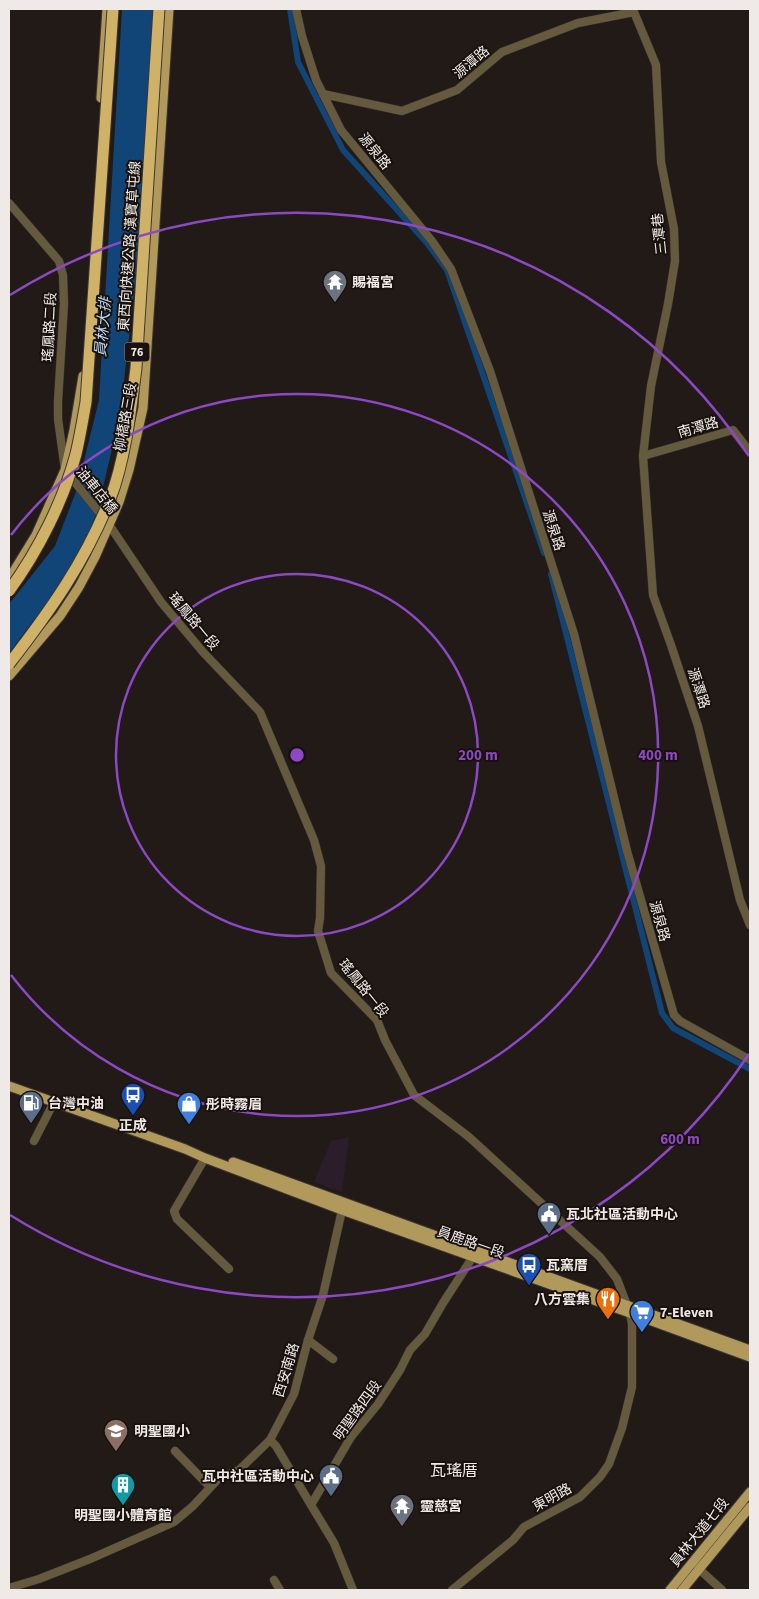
<svg xmlns="http://www.w3.org/2000/svg" width="759" height="1599" font-family="'Source Sans 3','Noto Sans TC',sans-serif">
	<style>
		.industrial { fill: #2b1e2a }
		.water { fill: #114577 }
		.lines { fill: none; stroke-linecap: round; stroke-linejoin: round }
		.canal { stroke: #114577; stroke-width: 6 }
		.minor-casing { stroke: #3e3733; stroke-width: 9 }
		.major-casing { stroke: #3e3733; stroke-width: 11 }
		.minor { stroke: #665a3e; stroke-width: 8 }
		.major { stroke: #b1995b; stroke-width: 9 }
		.highway-bridge-casing { stroke: #3e3733; stroke-width: 13; stroke-linecap: butt }
		.highway-bridge { stroke: #cfb267; stroke-width: 11 }
		.ring { fill: none; stroke: #8c48c5; stroke-width: 2.5 }
		.labels { text-anchor: middle; stroke-width: 4; stroke-linejoin: round; paint-order: stroke }
		.shield { fill: #18110d; stroke: #aea9a6; stroke-width: 1 }
		.shield-label { font-size: 12px; font-weight: bold; fill: #efeae7 }
		.street-label { font-size: 14px; fill: #efeae7; stroke: #18110d }
		.poi-label { font-size: 14px; font-weight: bold; fill: #efeae7; stroke: #18110d; text-anchor: start }
		.water-label { font-size: 15px; font-style: italic; fill: #bbd6f5; stroke: #18110d }
		.quarter-label { font-size: 16px; fill: #efeae7; stroke: #18110d }
		.centre { fill: #8c48c5; stroke: #18110d; stroke-width: 2.5 }
		.ring-label { font-size: 15px; text-anchor: middle; font-weight: bold; fill: #8c48c5; stroke: #18110d; stroke-width: 4; stroke-linejoin: round; paint-order: stroke }
	</style>
	<rect width="100%" height="100%" fill="#211a16"/>
	<polygon class="industrial" points="349,1137 342,1192 314,1182 331,1141"/>
	<polygon class="water" points="122,9 154,9 141,232 120,416 97,512 76,564 9,653 9,604 55,546 77,489 99,400"/>
	<g class="lines">
		<g class="canal">
			<polyline points="290,9 298,62 343,150 427,243 447,270 544,553"/>
			<polyline points="551,574 662,1013 673,1028 750,1069"/>
		</g>
		<defs>
			<g id="minor">
				<polyline points="296,9 302,36 316,80 341,130 432,241 451,269 490,371 574,634 627,851 674,1015 680,1021 750,1060"/>
				<polyline points="323,94 402,111 457,90 502,52 578,23 634,12 656,65 661,162 674,229 675,261 668,304 651,386 643,456 653,595 671,645 698,726 740,900 750,925"/>
				<polyline points="9,203 59,261 63,275 64,304 58,401 58,419 65,470 110,526 161,602 203,652 260,712 314,840 321,866 320,918 318,931 331,973 377,1020 385,1040 414,1095 469,1137 600,1257 617,1279 630,1313 632,1324 632,1387 622,1428 609,1464 600,1477 580,1497 524,1527 513,1540 452,1590"/>
				<polyline points="643,456 733,430 750,452"/>
				<polyline points="34,1141 54,1102"/>
				<polyline points="205,1158 174,1211 177,1219 229,1269"/>
				<polyline points="308,1340 333,1359"/>
				<polyline points="270,1440 276,1446 311,1505"/>
				<polyline points="175,1451 210,1487"/>
				<polyline points="695,1560 699,1569 722,1590"/>
				<polyline points="274,1580 280,1590"/>
				<polyline points="9,1588 39,1579 90,1559 174,1522 193,1506 220,1477 239,1470 270,1440 294,1394 308,1340 323,1295 342,1210"/>
				<polyline points="353,1590 334,1543 311,1505 351,1437 378,1404 400,1370 410,1350 425,1334 443,1303 476,1252"/>
			</g>
			<g id="major">
				<polyline points="101,98 107,9"/>
				<polyline points="9,579 36,535 65,470 74,430 83,376"/>
				<polyline points="9,676 60,616 79,587 95,557 119,502 129,470 143,408 169,9"/>
				<polyline points="9,1086 185,1149 205,1158 342,1210 630,1313 750,1357"/>
				<polyline points="233,1162 750,1350"/>
				<polyline points="670,1590 750,1492"/>
				<polyline points="682,1590 750,1507"/>
			</g>
		</defs>
		<use href="#minor" class="minor-casing"/>
		<use href="#major" class="major-casing"/>
		<use href="#minor" class="minor"/>
		<use href="#major" class="major"/>
		<defs>
			<g id="highway-bridge">
				<path d="M9 591C38 551 63 502 76 454 80 437 83 419 86 402L113 9"/>
				<path d="M9 664C50 611 85 562 110 499 125 461 131 408 136 368L159 9"/>
			</g>
		</defs>
		<use href="#highway-bridge" class="highway-bridge-casing"/>
		<use href="#highway-bridge" class="highway-bridge"/>
	</g>
	<g class="ring">
		<circle cx="297" cy="755" r="181"/>
		<path d="M11 535A361 361 0 1 1 11 975"/>
		<path d="M749 1054A542 542 0 0 1 10 1215M10 295A542 542 0 0 1 749 456"/>
	</g>
	<defs>
		<symbol id="temple-pin" viewBox="-11 -11 22 30"><path d="M0 17L-7.5 6A9.5 9.5 0 1 1 7.5 6Z" fill="#6b7280" stroke="#18110d"/><path d="M0-6L5-2H3V0L6.5 2.5H4V6H1.5V3h-3V6H-4V2.5H-6.5L-3 0V-2H-5Z" fill="#fff"/></symbol>
		<symbol id="bus-pin" viewBox="-11 -11 22 30"><path d="M0 17L-7.5 6A9.5 9.5 0 1 1 7.5 6Z" fill="#1a4fb4" stroke="#18110d"/><path d="M-5-6H5V4H4V6H2V4H-2V6H-4V4H-5ZM-3.5-4V0h7V-4ZM-3.5 1.2v1.5H-2V1.2ZM2 1.2v1.5H3.5V1.2Z" fill="#fff"/></symbol>
		<symbol id="fuel-pin" viewBox="-11 -11 22 30"><path d="M0 17L-7.5 6A9.5 9.5 0 1 1 7.5 6Z" fill="#5c6f8a" stroke="#18110d"/><path d="M-5.5-6h7V0h2V4h1.3V-2.5L3-4.5l.8-.8L6-3V5H2.5V1h-1V6h-7ZM-4.2-4.7v3.2H.2V-4.7Z" fill="#fff"/></symbol>
		<symbol id="shop-pin" viewBox="-11 -11 22 30"><path d="M0 17L-7.5 6A9.5 9.5 0 1 1 7.5 6Z" fill="#3f7fe0" stroke="#18110d"/><path d="M-5-2.5h2.3a2.7 3.5 0 0 1 5.4 0H5L5.5 6h-11ZM-1.5-2.5h3a1.5 2.3 0 0 0-3 0Z" fill="#fff"/></symbol>
		<symbol id="civic-pin" viewBox="-11 -11 22 30"><path d="M0 17L-7.5 6A9.5 9.5 0 1 1 7.5 6Z" fill="#5c6f8a" stroke="#18110d"/><path d="M-.6-6.5H3V-4.5H.6V-3L4-1V1h2V6H-6V1h2V-1L-.6-3ZM-1.2 2.5V6h2.4V2.5Z" fill="#fff"/></symbol>
		<symbol id="restaurant-pin" viewBox="-11 -11 22 30"><path d="M0 17L-7.5 6A9.5 9.5 0 1 1 7.5 6Z" fill="#e8710a" stroke="#18110d"/><path d="M-5-6h1v4h1v-4h1v4h1v-4h1v5L-1.5 .5V6h-2V.5L-5-1ZM5-6V6H3V1.5H1.5Q1.5-4 5-6Z" fill="#fff"/></symbol>
		<symbol id="supermarket-pin" viewBox="-11 -11 22 30"><path d="M0 17L-7.5 6A9.5 9.5 0 1 1 7.5 6Z" fill="#3f7fe0" stroke="#18110d"/><path d="M-6-5.5h2.5l.6 2H6L4.5 2H-2.5L-4.4-4H-6ZM-1.5 3.2a1.3 1.3 0 1 0 .1 0ZM3 3.2a1.3 1.3 0 1 0 .1 0Z" fill="#fff"/></symbol>
		<symbol id="school-pin" viewBox="-11 -11 22 30"><path d="M0 17L-7.5 6A9.5 9.5 0 1 1 7.5 6Z" fill="#8d6e63" stroke="#18110d"/><path d="M0-5L7-2L0 1L-7-2ZM-4 1L0 2.5L4 1V4Q0 6-4 4Z" fill="#fff"/></symbol>
		<symbol id="building-pin" viewBox="-11 -11 22 30"><path d="M0 17L-7.5 6A9.5 9.5 0 1 1 7.5 6Z" fill="#0f9aa8" stroke="#18110d"/><path d="M-4-6H4V6H1V3H-1V6H-4ZM-2.5-4.3h1.7v1.8h-1.7ZM.8-4.3h1.7v1.8H.8ZM-2.5-1h1.7V.8h-1.7ZM.8-1h1.7V.8H.8Z" fill="#fff"/></symbol>
	</defs>
	<g fill-rule="evenodd">
		<use href="#temple-pin" x="321" y="268" width="28" height="38"/>
		<use href="#bus-pin" x="119" y="1081" width="28" height="38"/>
		<use href="#fuel-pin" x="17" y="1089" width="28" height="38"/>
		<use href="#shop-pin" x="175" y="1090" width="28" height="38"/>
		<use href="#civic-pin" x="535" y="1200" width="28" height="38"/>
		<use href="#bus-pin" x="515" y="1251" width="28" height="38"/>
		<use href="#restaurant-pin" x="594" y="1285" width="28" height="38"/>
		<use href="#supermarket-pin" x="628" y="1298" width="28" height="38"/>
		<use href="#school-pin" x="102" y="1417" width="28" height="38"/>
		<use href="#civic-pin" x="317" y="1462" width="28" height="38"/>
		<use href="#building-pin" x="109" y="1471" width="28" height="38"/>
		<use href="#temple-pin" x="388" y="1492" width="28" height="38"/>
	</g>
	<g class="labels">
		<rect class="shield" x="124.5" y="342.5" width="25" height="19" rx="4"/>
		<g class="shield-label">
			<text x="137" y="356">76</text>
		</g>
		<g class="street-label">
			<text transform="translate(471 62) rotate(-40)" y="5">源潭路</text>
			<text transform="translate(375 151) rotate(51)" y="5">源泉路</text>
			<text transform="translate(659 234) rotate(-96)" y="5">三潭巷</text>
			<text transform="translate(129 246) rotate(-86)" y="5">東西向快速公路 漢寶草屯線</text>
			<text transform="translate(49 327) rotate(-87)" y="5">瑤鳳路二段</text>
			<text transform="translate(125 417) rotate(-80)" y="5">柳橋路三段</text>
			<text transform="translate(698 427) rotate(-16)" y="5">南潭路</text>
			<text transform="translate(97 490) rotate(51)" y="5">油車店橋</text>
			<text transform="translate(554 530) rotate(72)" y="5">源泉路</text>
			<text transform="translate(194 621) rotate(50)" y="5">瑤鳳路一段</text>
			<text transform="translate(699 688) rotate(72)" y="5">源潭路</text>
			<text transform="translate(660 921) rotate(74)" y="5">源泉路</text>
			<text transform="translate(364 988) rotate(51)" y="5">瑤鳳路一段</text>
			<text transform="translate(471 1242) rotate(19)" y="5">員鹿路一段</text>
			<text transform="translate(286 1370) rotate(-73)" y="5">西安南路</text>
			<text transform="translate(357 1410) rotate(-54)" y="5">明聖路四段</text>
			<text transform="translate(552 1497) rotate(-29)" y="5">東明路</text>
			<text transform="translate(699 1532) rotate(-51)" y="5">員林大道七段</text>
		</g>
		<g class="poi-label">
			<text x="352" y="287">賜福宮</text>
			<text x="48" y="1108">台灣中油</text>
			<text x="206" y="1109">彤時霧眉</text>
			<text x="133" y="1130" text-anchor="middle">正成</text>
			<text x="566" y="1219">瓦北社區活動中心</text>
			<text x="546" y="1270">瓦窯厝</text>
			<text x="590" y="1304" text-anchor="end">八方雲集</text>
			<text x="660" y="1317">7-Eleven</text>
			<text x="134" y="1436">明聖國小</text>
			<text x="314" y="1481" text-anchor="end">瓦中社區活動中心</text>
			<text x="420" y="1511">靈慈宮</text>
			<text x="123" y="1520" text-anchor="middle">明聖國小體育館</text>
		</g>
		<g class="water-label">
			<text transform="translate(103 327) rotate(-85)" y="5">員林大排</text>
		</g>
		<g class="quarter-label">
			<text x="454" y="1476">瓦瑤厝</text>
		</g>
	</g>
	<circle cx="297" cy="755" r="8" class="centre"/>
	<g class="ring-label">
		<text x="478" y="760">200 m</text>
		<text x="658" y="760">400 m</text>
		<text x="680" y="1144">600 m</text>
	</g>
	<rect width="759" height="1599" fill="none" stroke="#efeae7" stroke-width="20"/>
</svg>
